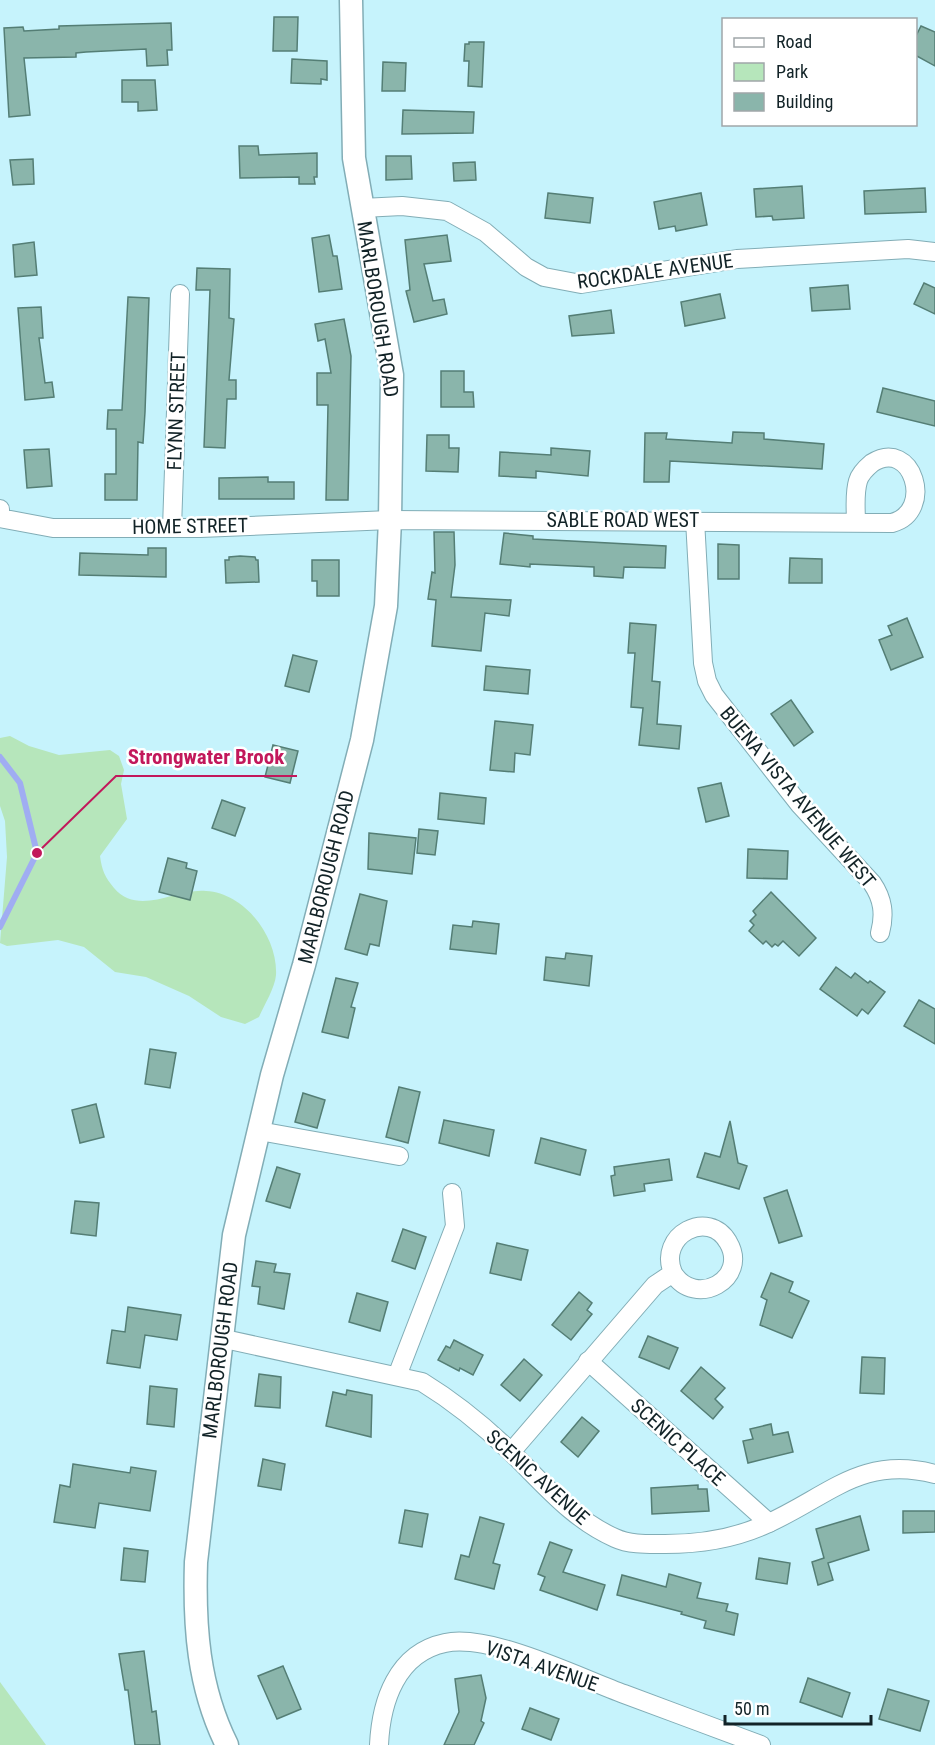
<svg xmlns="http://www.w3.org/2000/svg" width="935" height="1745" font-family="'Roboto Condensed',sans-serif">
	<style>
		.green { fill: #b6e6bb }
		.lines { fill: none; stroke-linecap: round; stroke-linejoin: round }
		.stream { stroke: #a0adf2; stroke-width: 6 }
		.building { fill: #8ab5ab; stroke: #547e75; stroke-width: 1.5 }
		.minor-casing { stroke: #82adb6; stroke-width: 20 }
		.tertiary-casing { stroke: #82adb6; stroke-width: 25 }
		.minor { stroke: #fff; stroke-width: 18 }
		.tertiary { stroke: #fff; stroke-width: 22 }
		.labels { text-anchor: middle; stroke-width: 5; stroke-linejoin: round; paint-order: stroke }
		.street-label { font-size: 20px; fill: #122327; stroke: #fff }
		.leader { fill: none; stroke: #c2185b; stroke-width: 2 }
		.callout-dot { fill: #c2185b; stroke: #fff; stroke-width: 2 }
		.callout-label { font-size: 21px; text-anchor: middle; font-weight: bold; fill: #c2185b; stroke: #fff; stroke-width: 5; stroke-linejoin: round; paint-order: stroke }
	</style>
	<rect width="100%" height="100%" fill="#c6f3fc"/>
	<g class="green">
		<path d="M10 736 29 746 59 755 110 750 119 756 124 770 121 784 127 819 100 856C102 871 105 877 114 888 139 917 176 888 206 891 245 893 278 937 276 975 275 988 264 1005 259 1017L245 1024 221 1017 189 996 146 977 115 972 84 947 58 940 7 946 0 943 7 857 5 821 0 806V738Z"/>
		<polygon points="0,1682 46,1745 0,1745"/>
	</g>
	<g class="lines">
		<polyline class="stream" points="0,757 20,783 37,853 0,927"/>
	</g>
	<g class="building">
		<polygon points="274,17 298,17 297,51 273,51"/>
		<polygon points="171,23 172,50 167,50 168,65 147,66 146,49 86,52 76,53 76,57 24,58 30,115 9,117 4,28 23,27 24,31 59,29 59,26"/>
		<polygon points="921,26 935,32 935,66 915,55 915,38"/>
		<polygon points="469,42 484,42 482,87 468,86 469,61 464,61 465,44 469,44"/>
		<polygon points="292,59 327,61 327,80 321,79 321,84 291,83"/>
		<polygon points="383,62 406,63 405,91 382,91"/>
		<polygon points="122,80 155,80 157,110 138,111 138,102 122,102"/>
		<polygon points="403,110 474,112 473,133 402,134"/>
		<polygon points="239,146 258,146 259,155 317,153 317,177 314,177 315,184 299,184 299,177 240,178"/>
		<polygon points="386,156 411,156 412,179 386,180"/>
		<polygon points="33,159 34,184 13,185 10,160"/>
		<polygon points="475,162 476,180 454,181 453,163"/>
		<polygon points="802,186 804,218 773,220 772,216 756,217 754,189"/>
		<polygon points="925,188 926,212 865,214 864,191"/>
		<polygon points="548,193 593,198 590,223 545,218"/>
		<polygon points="701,193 707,225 676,231 675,226 659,229 654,202"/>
		<polygon points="329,235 333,256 337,256 342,289 319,292 312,238"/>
		<polygon points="447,235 451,261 424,264 433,301 444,299 447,314 414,322 406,291 410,290 405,240"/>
		<polygon points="34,242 37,275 15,277 13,245"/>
		<polygon points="197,268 230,269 229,318 234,319 229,380 236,380 236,399 227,399 225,448 204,447 210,290 196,290"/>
		<polygon points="924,283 935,288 935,314 914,304"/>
		<polygon points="848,285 850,309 812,311 810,288"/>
		<polygon points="720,294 725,318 685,326 681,302"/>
		<polygon points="128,297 149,298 145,412 143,443 138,442 137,500 105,500 105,474 116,474 116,429 107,429 108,410 122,410"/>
		<polygon points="41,307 43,338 39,338 45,383 52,382 54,397 25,400 18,308"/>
		<polygon points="611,310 614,333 572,336 569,316"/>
		<polygon points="344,319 351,356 348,500 326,500 328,405 317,405 317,373 331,373 325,339 318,341 315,324"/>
		<polygon points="441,371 464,371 464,392 473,392 474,407 441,407"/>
		<polygon points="883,388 935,401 935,426 877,412"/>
		<polygon points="733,432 764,433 764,439 824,444 822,469 670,461 669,482 644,482 645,433 667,433 666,439 732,443"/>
		<polygon points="427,435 449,435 449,448 459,448 458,472 426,471"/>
		<polygon points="551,448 590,451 588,476 536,471 536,478 499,476 500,452 551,455"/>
		<polygon points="49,449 52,486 27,488 24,450"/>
		<polygon points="268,477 268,482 294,482 294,499 219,499 219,478"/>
		<polygon points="434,532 454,532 455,565 451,597 511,600 509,616 485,613 481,651 432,646 436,600 428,599 432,572 435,573"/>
		<polygon points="504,533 533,536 533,539 666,546 665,568 624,567 623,578 594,576 594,567 530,564 530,567 500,564"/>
		<polygon points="718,544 739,545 739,579 718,579"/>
		<polygon points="148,548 166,548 166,577 79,575 80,553 148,555"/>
		<polygon points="240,556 255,557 256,560 258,560 259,582 226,583 225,560 229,560 229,557"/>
		<polygon points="790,558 822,559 822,583 789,583"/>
		<polygon points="312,560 339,560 339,596 317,596 317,581 312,581"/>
		<polygon points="907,618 923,657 891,670 879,640 892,635 888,626"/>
		<polygon points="630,623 656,625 652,681 660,682 657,724 681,726 679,749 639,745 643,708 631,707 635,653 628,653"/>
		<polygon points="293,655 317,661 309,692 285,686"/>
		<polygon points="486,666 530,670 528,694 484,690"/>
		<polygon points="791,700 813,732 794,746 771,714"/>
		<polygon points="495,721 533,725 530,755 515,753 514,772 490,770"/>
		<polygon points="273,745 298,751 290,783 265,777"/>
		<polygon points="721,783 729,816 706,822 698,788"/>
		<polygon points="440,793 486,798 484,824 438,819"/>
		<polygon points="222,800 245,808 235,836 212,828"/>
		<polygon points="419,829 438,831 435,855 417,853"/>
		<polygon points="369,833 416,838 412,874 368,869"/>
		<polygon points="748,849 788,851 787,879 747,878"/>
		<polygon points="168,858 187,863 186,868 197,871 190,900 159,892"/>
		<polygon points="771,892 816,938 799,956 783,941 778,946 775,944 772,947 766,941 763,944 749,931 754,925 750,921 756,915 753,911"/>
		<polygon points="360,894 387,901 379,946 370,944 367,955 345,949"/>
		<polygon points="473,921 499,924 496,954 450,949 453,925 472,927"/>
		<polygon points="566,953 592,956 589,986 544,980 546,957 565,959"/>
		<polygon points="836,967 851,978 855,973 868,983 870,981 885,992 868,1014 862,1009 857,1016 820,989"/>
		<polygon points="336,978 358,983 351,1007 355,1008 348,1038 322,1032"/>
		<polygon points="919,1000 935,1009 935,1044 904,1026"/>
		<polygon points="150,1049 176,1053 170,1088 145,1084"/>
		<polygon points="399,1087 420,1092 408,1143 386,1137"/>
		<polygon points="303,1093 325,1100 317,1128 295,1122"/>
		<polygon points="96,1104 104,1137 80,1143 72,1110"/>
		<polygon points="444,1120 494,1130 489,1156 439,1143"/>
		<polygon points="730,1121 738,1163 747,1166 739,1189 697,1177 705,1153 720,1157"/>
		<polygon points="541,1138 586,1150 580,1175 535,1163"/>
		<polygon points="669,1159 672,1180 644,1184 645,1191 614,1196 611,1176 615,1175 614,1167"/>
		<polygon points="277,1167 300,1174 290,1208 266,1201"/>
		<polygon points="787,1190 802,1236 779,1243 764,1198"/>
		<polygon points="75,1201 99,1203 96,1236 71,1233"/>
		<polygon points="403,1229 426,1237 415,1269 392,1261"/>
		<polygon points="497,1243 528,1250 521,1280 490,1273"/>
		<polygon points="256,1261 276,1264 274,1272 290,1274 284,1309 258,1304 260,1287 252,1286"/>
		<polygon points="771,1273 793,1282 789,1292 809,1301 792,1338 760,1325 767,1300 761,1297"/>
		<polygon points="579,1292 592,1303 587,1310 592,1314 571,1340 552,1325"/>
		<polygon points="357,1293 388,1302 380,1331 349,1322"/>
		<polygon points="128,1307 181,1315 177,1340 145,1335 140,1368 107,1363 112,1330 125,1332"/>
		<polygon points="648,1336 678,1348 669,1369 639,1357"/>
		<polygon points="454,1340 483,1355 473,1375 460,1368 459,1371 438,1360 446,1346 450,1348"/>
		<polygon points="862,1357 885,1358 884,1394 860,1393"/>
		<polygon points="524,1359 542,1375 520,1401 501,1385"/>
		<polygon points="701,1367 725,1388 715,1399 723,1407 713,1419 681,1391"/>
		<polygon points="259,1374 281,1377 280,1408 255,1406"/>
		<polygon points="150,1386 177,1389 174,1427 147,1424"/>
		<polygon points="347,1390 372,1395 371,1437 326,1426 333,1392 346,1395"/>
		<polygon points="582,1417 599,1431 578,1457 561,1442"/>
		<polygon points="771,1424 773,1435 788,1432 793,1452 748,1463 743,1441 753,1439 750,1429"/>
		<polygon points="263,1459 285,1464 281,1490 258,1486"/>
		<polygon points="73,1464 130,1473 131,1467 156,1471 150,1511 99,1503 95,1528 54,1522 60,1485 70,1487"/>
		<polygon points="698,1485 698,1489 707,1489 709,1511 652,1514 651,1488"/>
		<polygon points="405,1510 428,1514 422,1547 399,1543"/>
		<polygon points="903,1511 935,1511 935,1532 903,1533"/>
		<polygon points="860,1516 869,1550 828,1563 833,1580 818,1585 812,1562 824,1558 816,1529"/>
		<polygon points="480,1517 504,1524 493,1563 500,1565 494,1589 455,1579 461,1555 469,1557"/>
		<polygon points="550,1542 572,1550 563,1572 605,1585 597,1610 540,1590 545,1577 538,1574"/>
		<polygon points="124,1548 148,1551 145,1582 121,1580"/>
		<polygon points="759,1558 790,1563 787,1584 756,1579"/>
		<polygon points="669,1574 701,1583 697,1598 728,1604 726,1611 738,1614 734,1635 704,1628 706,1621 681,1614 682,1612 617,1595 622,1575 666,1587"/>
		<polygon points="144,1651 152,1712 156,1711 160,1745 135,1745 128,1690 125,1690 119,1654"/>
		<polygon points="283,1666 301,1709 277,1719 258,1676"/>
		<polygon points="481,1675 486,1698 481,1721 484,1723 474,1745 444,1745 459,1712 455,1679"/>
		<polygon points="808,1678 850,1693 842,1717 800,1702"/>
		<polygon points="888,1689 929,1701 920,1731 879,1719"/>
		<polygon points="530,1708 559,1719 551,1740 522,1729"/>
	</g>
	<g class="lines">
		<defs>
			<g id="minor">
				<polyline points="362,208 402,206 447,211 485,232 526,267 544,277 581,284 737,259 908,249 935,252"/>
				<path d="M0 509V518L53 528H200L390 520 892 523C935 512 913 437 872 463 866 468 860 474 858 481 854 494 856 510 856 523"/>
				<path d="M695 520 703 663 707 681 714 695 800 805 872 883C883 899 885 914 880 933"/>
				<polyline points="172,528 180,294"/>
				<polyline points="259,1131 399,1156"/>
				<path d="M220 1338 422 1382C453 1401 484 1426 511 1452 544 1484 572 1519 615 1538 630 1545 649 1544 665 1544 698 1544 732 1539 762 1526 826 1499 860 1454 935 1474"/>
				<polyline points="588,1361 769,1523"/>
				<polyline points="397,1376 455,1226 452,1193"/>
				<path d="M511 1452 655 1285 673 1273C695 1309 750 1279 728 1242 709 1208 657 1235 673 1273"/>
				<path d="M379 1745C381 1701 397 1653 445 1643 490 1633 580 1678 624 1694 670 1711 715 1728 761 1745"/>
			</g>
			<path id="tertiary" d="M227 1745C198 1687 194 1626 196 1562L234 1235 272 1075 304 965 362 740 386 606 390 520 392 375 354 158 351 0"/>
		</defs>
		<use href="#minor" class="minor-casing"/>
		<use href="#tertiary" class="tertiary-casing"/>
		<use href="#minor" class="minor"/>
		<use href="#tertiary" class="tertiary"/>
	</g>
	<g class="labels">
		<g class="street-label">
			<text transform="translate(655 271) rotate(-8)" y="7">ROCKDALE AVENUE</text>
			<text transform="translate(378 309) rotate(81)" y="7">MARLBOROUGH ROAD</text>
			<text transform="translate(176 411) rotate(-88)" y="7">FLYNN STREET</text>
			<text x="623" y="527">SABLE ROAD WEST</text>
			<text transform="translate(190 526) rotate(-1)" y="7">HOME STREET</text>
			<text transform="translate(798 797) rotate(50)" y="7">BUENA VISTA AVENUE WEST</text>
			<text transform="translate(326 877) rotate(-76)" y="7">MARLBOROUGH ROAD</text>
			<text transform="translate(220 1350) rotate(-83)" y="7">MARLBOROUGH ROAD</text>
			<text transform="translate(678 1442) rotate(42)" y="7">SCENIC PLACE</text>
			<text transform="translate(538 1477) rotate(42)" y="7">SCENIC AVENUE</text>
			<text transform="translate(542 1666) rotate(19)" y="7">VISTA AVENUE</text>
		</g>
	</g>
	<path class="leader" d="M37 853L116 776H297"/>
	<circle class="callout-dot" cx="37" cy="853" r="6"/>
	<g class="callout-label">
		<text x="206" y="764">Strongwater Brook</text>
	</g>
	<rect x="722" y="18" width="195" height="108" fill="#ffffff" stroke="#a0a7a9" stroke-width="1.5"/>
	<rect x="734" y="38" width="30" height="9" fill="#ffffff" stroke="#a0a7a9" stroke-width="1.5"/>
	<text x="776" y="48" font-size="18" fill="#122327">Road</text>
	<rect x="734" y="63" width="30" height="18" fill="#b6e6bb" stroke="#a0a7a9" stroke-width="1.5"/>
	<text x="776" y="78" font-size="18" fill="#122327">Park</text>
	<rect x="734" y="93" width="30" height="18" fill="#8ab5ab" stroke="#a0a7a9" stroke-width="1.5"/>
	<text x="776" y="108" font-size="18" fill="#122327">Building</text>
	<path d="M725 1715v9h146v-9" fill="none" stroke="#122327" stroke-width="3"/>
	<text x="734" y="1715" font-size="18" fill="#122327" stroke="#ffffff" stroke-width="4.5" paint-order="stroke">50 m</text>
</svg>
